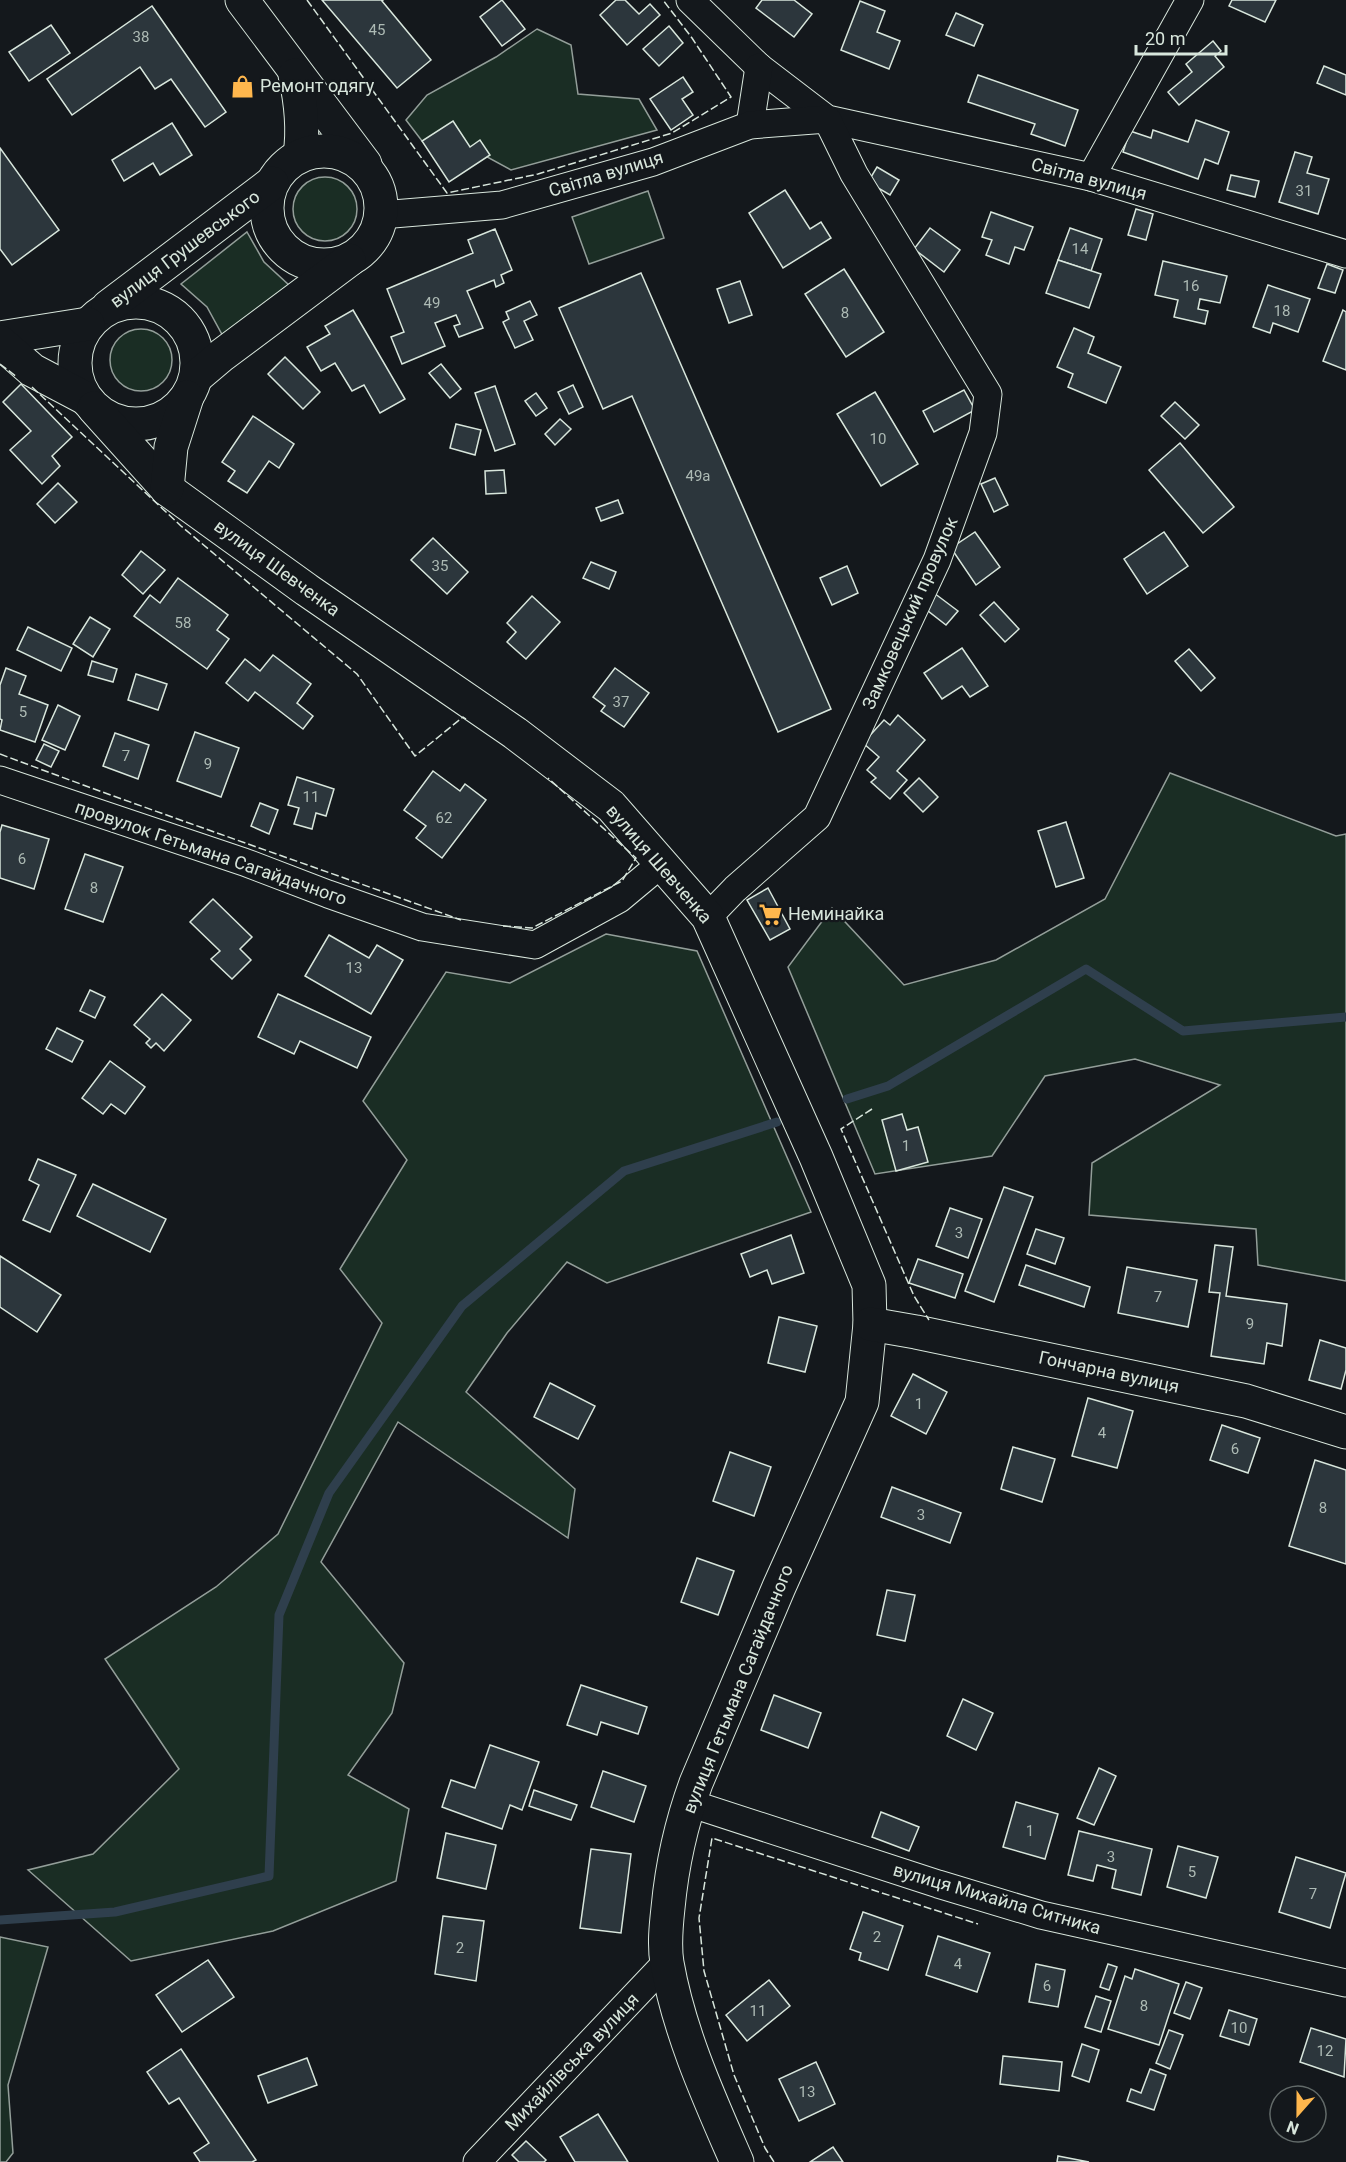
<svg xmlns="http://www.w3.org/2000/svg" width="1346" height="2162" font-family="Roboto,sans-serif">
	<style>
		.green { fill: #1a2d24; stroke: #939e99; stroke-width: 1.5 }
		.lines { fill: none; stroke-linecap: round; stroke-linejoin: round }
		.stream { stroke: #2f3f4d; stroke-width: 9 }
		.building { fill: #2c363c; stroke: #d8e6dc; stroke-width: 1.5 }
		.street-casing { stroke: #d8e6dc; stroke-width: 29 }
		.secondary-casing { stroke: #d8e6dc; stroke-width: 35 }
		.street { stroke: #14181c; stroke-width: 27 }
		.secondary { stroke: #14181c; stroke-width: 33 }
		.fence { stroke: #d8e6dc; stroke-width: 1.5; stroke-dasharray: 8 3; stroke-linecap: butt }
		.labels { text-anchor: middle; stroke-width: 4.5; stroke-linejoin: round; paint-order: stroke }
		.number-label { font-size: 15px; fill: #adbab4 }
		.poi-label { font-size: 18px; fill: #d8e6dc; stroke: #14181c; text-anchor: start }
		.street-label { font-size: 18px; fill: #d8e6dc; stroke: #14181c }
	</style>
	<rect width="100%" height="100%" fill="#14181c"/>
	<g class="green">
		<polygon points="537,29 571,45 578,94 639,99 657,130 511,170 456,140 422,141 406,120 427,95 496,57"/>
		<circle cx="325" cy="209" r="32"/>
		<polygon points="648,191 664,238 589,264 572,217"/>
		<polygon points="247,232 264,262 290,286 224,338 207,307 181,284"/>
		<circle cx="141" cy="360" r="31"/>
		<polygon points="1170,773 1336,836 1346,834 1346,1281 1258,1265 1256,1229 1089,1215 1092,1163 1220,1085 1135,1059 1045,1076 992,1156 875,1174 788,967 832,908 904,985 996,960 1105,899"/>
		<polygon points="606,934 697,951 811,1212 607,1283 567,1262 507,1333 466,1392 575,1489 568,1538 398,1422 321,1562 404,1663 392,1713 348,1775 409,1809 396,1881 273,1931 131,1961 28,1870 93,1854 179,1769 105,1659 216,1587 278,1534 382,1323 340,1269 407,1160 363,1101 446,972 510,983"/>
		<polygon points="0,1937 48,1947 8,2085 13,2153 6,2162 0,2162"/>
	</g>
	<g class="lines">
		<g class="stream">
			<polyline points="847,1099 888,1086 1086,969 1183,1031 1346,1017"/>
			<polyline points="0,1920 115,1912 269,1876 279,1615 329,1493 462,1306 624,1171 777,1122"/>
		</g>
	</g>
	<g class="building">
		<polygon points="322,0 383,0 382,1 431,60 397,88"/>
		<polygon points="502,0 525,29 502,46 480,17"/>
		<polygon points="616,0 625,0 639,14 650,4 660,15 627,45 600,15"/>
		<polygon points="762,0 794,0 812,14 794,37 756,8"/>
		<polygon points="1232,0 1276,0 1265,22 1229,6"/>
		<polygon points="860,1 885,11 877,32 900,41 889,69 841,50"/>
		<polygon points="152,6 226,112 205,127 171,79 155,89 140,67 72,115 47,79"/>
		<polygon points="956,13 983,25 974,46 946,35"/>
		<polygon points="51,25 70,53 29,81 9,52"/>
		<polygon points="669,26 683,43 659,66 643,49"/>
		<polygon points="1213,41 1221,51 1215,56 1224,67 1179,105 1168,92 1192,72 1186,64"/>
		<polygon points="1324,66 1346,75 1346,95 1317,83"/>
		<polygon points="978,75 1078,110 1065,146 1031,134 1035,124 968,102"/>
		<polygon points="683,77 693,92 682,99 693,115 671,130 650,99"/>
		<polygon points="1196,120 1229,132 1218,164 1205,159 1198,179 1123,152 1130,131 1151,138 1153,130 1188,142"/>
		<polygon points="453,121 470,147 480,140 490,155 449,182 422,141"/>
		<polygon points="172,123 192,155 160,175 153,163 124,181 112,160"/>
		<polygon points="0,148 59,230 12,265 0,249"/>
		<polygon points="1295,152 1312,157 1307,173 1329,179 1318,214 1279,202"/>
		<polygon points="877,167 899,180 890,195 868,182"/>
		<polygon points="1231,175 1259,181 1255,197 1227,190"/>
		<polygon points="785,190 810,229 821,222 831,238 783,268 749,213"/>
		<polygon points="1136,209 1153,214 1146,240 1128,235"/>
		<polygon points="991,212 1033,227 1024,250 1015,247 1009,264 986,255 992,240 982,237"/>
		<polygon points="930,228 960,250 944,272 914,249"/>
		<polygon points="1070,228 1102,239 1091,271 1058,260"/>
		<polygon points="495,229 512,270 501,275 504,283 496,287 494,280 467,291 483,328 459,337 454,326 460,324 456,315 435,323 445,346 402,364 391,337 404,332 387,289 473,253 468,240"/>
		<polygon points="1058,260 1101,274 1089,308 1046,293"/>
		<polygon points="1163,261 1227,276 1220,303 1200,299 1198,309 1208,311 1205,324 1174,317 1178,300 1155,295"/>
		<polygon points="1327,264 1343,270 1335,293 1318,288"/>
		<polygon points="844,269 884,332 846,357 805,294"/>
		<polygon points="641,273 831,709 778,732 632,396 603,409 559,308"/>
		<polygon points="740,281 752,315 729,323 717,289"/>
		<polygon points="1268,285 1310,299 1298,332 1273,323 1270,333 1253,327"/>
		<polygon points="530,301 537,315 524,321 533,340 515,348 503,322 509,319 506,312"/>
		<polygon points="353,310 405,399 380,413 364,385 352,391 335,363 321,371 307,347 330,334 325,326"/>
		<polygon points="1343,310 1346,312 1346,370 1323,361"/>
		<polygon points="1074,328 1094,337 1088,353 1121,367 1106,403 1068,387 1073,374 1057,367"/>
		<polygon points="285,357 320,392 303,409 268,374"/>
		<polygon points="441,364 461,389 450,398 429,373"/>
		<polygon points="21,384 72,437 52,456 60,466 42,484 10,450 31,431 3,402"/>
		<polygon points="573,385 583,407 569,414 558,392"/>
		<polygon points="495,386 515,444 495,451 475,393"/>
		<polygon points="964,390 975,410 934,432 923,411"/>
		<polygon points="875,392 918,464 881,486 837,414"/>
		<polygon points="536,393 547,408 536,416 525,401"/>
		<polygon points="1175,402 1199,425 1185,439 1161,416"/>
		<polygon points="253,416 294,444 279,468 269,461 247,493 228,481 235,471 222,462"/>
		<polygon points="560,419 571,429 555,445 545,434"/>
		<polygon points="456,424 481,430 475,455 450,448"/>
		<polygon points="1180,443 1234,507 1203,533 1149,470"/>
		<polygon points="504,470 506,493 486,494 485,471"/>
		<polygon points="995,478 1008,505 994,512 981,484"/>
		<polygon points="58,483 77,502 55,523 37,504"/>
		<polygon points="618,500 623,513 601,521 596,508"/>
		<polygon points="975,532 1000,567 976,585 951,548"/>
		<polygon points="1164,532 1188,566 1147,594 1124,559"/>
		<polygon points="433,538 468,572 447,594 411,560"/>
		<polygon points="141,551 165,570 143,594 122,575"/>
		<polygon points="591,562 616,572 609,589 583,578"/>
		<polygon points="847,566 858,593 832,605 820,578"/>
		<polygon points="178,578 228,615 217,630 229,639 207,669 134,616 150,595 160,603"/>
		<polygon points="934,593 958,611 946,625 923,607"/>
		<polygon points="532,596 560,622 526,659 507,642 516,632 507,623"/>
		<polygon points="994,602 1019,629 1005,642 980,615"/>
		<polygon points="90,617 110,629 93,657 73,644"/>
		<polygon points="28,627 72,648 61,671 17,650"/>
		<polygon points="962,648 988,686 970,697 962,686 942,699 924,673"/>
		<polygon points="1189,649 1215,678 1201,691 1175,661"/>
		<polygon points="273,655 311,684 297,703 313,716 303,729 255,692 248,701 226,683 245,659 260,671"/>
		<polygon points="92,661 117,669 113,682 88,675"/>
		<polygon points="6,668 26,676 19,694 48,705 35,742 0,730 2,720 0,719 0,685"/>
		<polygon points="615,668 649,693 624,727 601,711 605,706 593,697"/>
		<polygon points="136,674 167,684 158,710 128,700"/>
		<polygon points="58,705 80,716 65,750 42,740"/>
		<polygon points="898,715 925,740 897,771 907,780 890,799 871,782 876,778 867,770 879,757 863,743 884,720 890,725"/>
		<polygon points="195,732 239,748 221,797 177,781"/>
		<polygon points="115,733 149,745 138,779 103,766"/>
		<polygon points="44,744 59,751 51,767 36,760"/>
		<polygon points="433,771 460,791 465,784 486,800 442,858 416,838 426,826 404,810"/>
		<polygon points="297,777 334,789 326,816 316,813 312,829 294,824 299,808 288,805"/>
		<polygon points="919,778 938,797 923,812 904,793"/>
		<polygon points="260,803 278,810 269,834 251,826"/>
		<polygon points="1066,822 1084,878 1056,887 1038,831"/>
		<polygon points="2,825 49,839 34,889 0,878 0,832"/>
		<polygon points="85,854 123,867 103,922 65,909"/>
		<polygon points="768,888 790,929 770,940 747,900"/>
		<polygon points="213,899 252,937 240,949 251,960 232,979 211,959 220,951 190,922"/>
		<polygon points="329,935 369,958 377,945 403,960 371,1014 305,976"/>
		<polygon points="90,990 105,997 95,1018 80,1011"/>
		<polygon points="162,994 191,1020 164,1051 156,1043 151,1048 146,1043 150,1039 134,1025"/>
		<polygon points="278,994 371,1037 357,1068 300,1041 294,1054 258,1037"/>
		<polygon points="57,1028 83,1041 72,1062 46,1049"/>
		<polygon points="110,1061 145,1087 125,1114 111,1104 103,1114 82,1098"/>
		<polygon points="902,1114 907,1130 918,1127 928,1162 896,1171 882,1120"/>
		<polygon points="38,1159 76,1175 50,1232 23,1220 39,1185 29,1180"/>
		<polygon points="93,1184 166,1219 150,1252 77,1216"/>
		<polygon points="1004,1187 1033,1197 994,1302 965,1291"/>
		<polygon points="950,1208 982,1219 968,1258 936,1246"/>
		<polygon points="1036,1229 1064,1238 1055,1264 1027,1254"/>
		<polygon points="791,1235 804,1273 772,1284 767,1270 750,1277 741,1254"/>
		<polygon points="1215,1245 1233,1247 1226,1296 1287,1304 1282,1346 1267,1343 1264,1364 1211,1356 1220,1293 1209,1292"/>
		<polygon points="0,1256 61,1295 37,1332 0,1307"/>
		<polygon points="918,1259 963,1274 955,1298 909,1283"/>
		<polygon points="1026,1265 1090,1287 1084,1307 1019,1285"/>
		<polygon points="1127,1267 1197,1280 1188,1327 1118,1313"/>
		<polygon points="779,1317 817,1326 805,1372 768,1363"/>
		<polygon points="1320,1340 1346,1348 1346,1370 1341,1389 1309,1380"/>
		<polygon points="913,1374 947,1392 926,1434 891,1416"/>
		<polygon points="550,1383 595,1406 578,1439 534,1417"/>
		<polygon points="1088,1398 1133,1411 1117,1468 1072,1456"/>
		<polygon points="1222,1425 1260,1438 1248,1473 1210,1460"/>
		<polygon points="1013,1447 1055,1459 1042,1502 1001,1489"/>
		<polygon points="730,1452 771,1467 754,1516 713,1501"/>
		<polygon points="1315,1460 1346,1470 1346,1564 1289,1546"/>
		<polygon points="892,1487 961,1513 950,1543 881,1517"/>
		<polygon points="697,1558 734,1571 718,1615 681,1602"/>
		<polygon points="887,1590 915,1595 905,1641 877,1635"/>
		<polygon points="581,1685 647,1707 638,1734 601,1722 597,1735 567,1725"/>
		<polygon points="774,1695 821,1713 808,1748 761,1730"/>
		<polygon points="963,1699 993,1713 976,1750 947,1736"/>
		<polygon points="490,1745 539,1762 522,1810 510,1805 502,1829 442,1807 451,1780 475,1788"/>
		<polygon points="1099,1768 1116,1776 1094,1825 1077,1818"/>
		<polygon points="603,1771 646,1786 634,1822 591,1807"/>
		<polygon points="534,1790 577,1805 571,1820 529,1806"/>
		<polygon points="1016,1802 1058,1814 1045,1859 1003,1847"/>
		<polygon points="881,1812 919,1827 909,1851 872,1837"/>
		<polygon points="1079,1831 1152,1849 1141,1895 1112,1888 1116,1870 1097,1865 1093,1881 1068,1875"/>
		<polygon points="446,1833 496,1845 486,1889 437,1878"/>
		<polygon points="1178,1846 1218,1857 1206,1898 1167,1887"/>
		<polygon points="591,1849 631,1854 621,1933 580,1928"/>
		<polygon points="1296,1857 1346,1873 1330,1928 1279,1912"/>
		<polygon points="863,1912 903,1926 888,1970 859,1960 861,1953 850,1949"/>
		<polygon points="443,1916 484,1921 476,1981 435,1974"/>
		<polygon points="938,1936 990,1953 977,1992 926,1975"/>
		<polygon points="208,1960 234,1997 182,2032 156,1995"/>
		<polygon points="1036,1964 1065,1970 1058,2007 1029,2002"/>
		<polygon points="1108,1964 1117,1967 1109,1990 1100,1987"/>
		<polygon points="1135,1969 1179,1984 1159,2045 1108,2029 1125,1976 1132,1979"/>
		<polygon points="769,1980 790,2006 747,2041 726,2015"/>
		<polygon points="1186,1982 1202,1988 1190,2019 1174,2013"/>
		<polygon points="1096,1996 1111,2001 1101,2032 1085,2027"/>
		<polygon points="1229,2010 1257,2019 1249,2045 1220,2036"/>
		<polygon points="1311,2028 1346,2039 1344,2077 1300,2062"/>
		<polygon points="1169,2030 1183,2035 1170,2069 1156,2063"/>
		<polygon points="1082,2044 1099,2050 1089,2082 1072,2076"/>
		<polygon points="181,2049 256,2160 252,2162 200,2162 194,2153 209,2143 179,2098 169,2104 147,2072"/>
		<polygon points="1003,2056 1062,2062 1059,2091 1000,2084"/>
		<polygon points="307,2058 317,2085 268,2103 258,2076"/>
		<polygon points="816,2062 835,2104 799,2121 779,2079"/>
		<polygon points="1150,2069 1166,2075 1154,2110 1127,2101 1131,2089 1141,2093"/>
		<polygon points="598,2114 628,2162 575,2162 560,2137"/>
		<polygon points="526,2141 546,2160 544,2162 519,2162 512,2155"/>
		<polygon points="833,2147 843,2162 810,2162"/>
		<polygon points="1058,2156 1089,2162 1057,2162"/>
	</g>
	<g class="lines">
		<defs>
			<g id="street">
				<polyline points="690,0 759,67 827,119 1091,177 1346,254"/>
				<polyline points="750,125 759,67"/>
				<polyline points="1091,177 1190,0"/>
				<polyline points="381,215 502,205 653,162 750,125 827,119 854,174 988,394 983,433 937,560 817,817 735,889 708,917"/>
				<polyline points="0,780 244,862 328,894 422,927 535,945 619,899 661,864"/>
				<polyline points="689,1803 938,1884 1041,1915 1346,1983"/>
				<polyline points="477,2162 667,1962"/>
			</g>
			<g id="secondary">
				<polyline points="242,0 365,164"/>
				<path d="M295 75C301 102 304 128 300 155"/>
				<circle cx="324" cy="208" r="57"/>
				<circle cx="136" cy="363" r="61"/>
				<polyline points="108,307 272,183"/>
				<polyline points="0,338 88,324"/>
				<polyline points="0,342 32,370 85,398"/>
				<polyline points="196,377 222,355 349,260"/>
				<path d="M94 408 167 489 307 590 515 733 611 806 708 917 816 1157 869 1285 870 1324 862 1402 779 1587 696 1783C681 1824 672 1865 668 1908 666 1926 664 1945 667 1963 679 2032 709 2098 737 2162"/>
				<polyline points="167,489 171,447 187,397"/>
				<polyline points="870,1324 916,1332 1246,1401 1346,1432"/>
			</g>
		</defs>
		<use href="#street" class="street-casing"/>
		<use href="#secondary" class="secondary-casing"/>
		<use href="#street" class="street"/>
		<use href="#secondary" class="secondary"/>
		<g class="fence">
			<polyline points="307,0 447,193 538,174 672,133 731,97 692,38 663,0"/>
			<polyline points="0,364 17,377"/>
			<polyline points="32,387 181,526 357,674 415,756 463,717 466,719"/>
			<path d="M0 754C153 812 308 864 461 920"/>
			<polyline points="503,926 532,928 622,881 636,858 548,778"/>
			<polyline points="872,1109 841,1129 914,1296 929,1320"/>
			<polyline points="774,2162 765,2148 734,2075 704,1971 699,1918 712,1838 978,1924"/>
		</g>
	</g>
	<defs>
		<symbol id="shop-bare" viewBox="-9 -9 18 18"><path d="M-5-2.5h2.3a2.7 3.5 0 0 1 5.4 0H5L5.5 6h-11ZM-1.5-2.5h3a1.5 2.3 0 0 0-3 0Z" fill="#ffb74d" stroke="#14181c" stroke-width="2.5" paint-order="stroke"/></symbol>
		<symbol id="supermarket-bare" viewBox="-9 -9 18 18"><path d="M-6-5.5h2.5l.6 2H6L4.5 2H-2.5L-4.4-4H-6ZM-1.5 3.2a1.3 1.3 0 1 0 .1 0ZM3 3.2a1.3 1.3 0 1 0 .1 0Z" fill="#ffb74d" stroke="#14181c" stroke-width="2.5" paint-order="stroke"/></symbol>
	</defs>
	<g fill-rule="evenodd">
		<use href="#shop-bare" x="226" y="70" width="33" height="33"/>
		<use href="#supermarket-bare" x="754" y="898" width="33" height="33"/>
	</g>
	<g class="labels">
		<g class="number-label">
			<text x="377" y="35">45</text>
			<text x="141" y="42">38</text>
			<text x="1304" y="196">31</text>
			<text x="1080" y="254">14</text>
			<text x="1191" y="291">16</text>
			<text x="432" y="308">49</text>
			<text x="1282" y="316">18</text>
			<text x="845" y="318">8</text>
			<text x="878" y="444">10</text>
			<text x="698" y="481">49а</text>
			<text x="440" y="571">35</text>
			<text x="183" y="628">58</text>
			<text x="621" y="707">37</text>
			<text x="23" y="717">5</text>
			<text x="126" y="761">7</text>
			<text x="208" y="769">9</text>
			<text x="311" y="802">11</text>
			<text x="444" y="823">62</text>
			<text x="22" y="864">6</text>
			<text x="94" y="893">8</text>
			<text x="354" y="973">13</text>
			<text x="906" y="1151">1</text>
			<text x="959" y="1238">3</text>
			<text x="1158" y="1302">7</text>
			<text x="1250" y="1329">9</text>
			<text x="919" y="1409">1</text>
			<text x="1102" y="1438">4</text>
			<text x="1235" y="1454">6</text>
			<text x="1323" y="1513">8</text>
			<text x="921" y="1520">3</text>
			<text x="1030" y="1836">1</text>
			<text x="1111" y="1862">3</text>
			<text x="1192" y="1877">5</text>
			<text x="1313" y="1899">7</text>
			<text x="877" y="1942">2</text>
			<text x="460" y="1953">2</text>
			<text x="958" y="1969">4</text>
			<text x="1047" y="1991">6</text>
			<text x="1144" y="2011">8</text>
			<text x="758" y="2016">11</text>
			<text x="1239" y="2033">10</text>
			<text x="1325" y="2056">12</text>
			<text x="807" y="2097">13</text>
		</g>
		<g class="poi-label">
			<text x="260" y="92">Ремонт одягу</text>
			<text x="788" y="920">Неминайка</text>
		</g>
		<g class="street-label">
			<text transform="translate(606 174) rotate(-17)" y="6">Світла вулиця</text>
			<text transform="translate(1089 179) rotate(15)" y="6">Світла вулиця</text>
			<text transform="translate(185 249) rotate(-37)" y="6">вулиця Грушевського</text>
			<text transform="translate(277 568) rotate(36)" y="6">вулиця Шевченка</text>
			<text transform="translate(910 613) rotate(-66)" y="6">Замковецький провулок</text>
			<text transform="translate(211 853) rotate(19)" y="6">провулок Гетьмана Сагайдачного</text>
			<text transform="translate(659 864) rotate(49)" y="6">вулиця Шевченка</text>
			<text transform="translate(1109 1372) rotate(12)" y="6">Гончарна вулиця</text>
			<text transform="translate(738 1689) rotate(-68)" y="6">вулиця Гетьмана Сагайдачного</text>
			<text transform="translate(997 1899) rotate(16)" y="6">вулиця Михайла Ситника</text>
			<text transform="translate(572 2062) rotate(-46)" y="6">Михайлівська вулиця</text>
		</g>
	</g>
	<g transform="translate(1298 2114) rotate(201)"><circle r="28" fill="#14181c" stroke="#626a69" stroke-width="1.5"/>
	<path d="M0-4.5L10 22L0 15L-10 22Z" fill="#ffb74d"/>
	<text y="-9" font-size="16" font-weight="bold" text-anchor="middle" fill="#d8e6dc">N</text>
	</g>
	<path d="M1136 45v9h90v-9" fill="none" stroke="#d8e6dc" stroke-width="3"/>
	<text x="1145" y="45" font-size="18" fill="#d8e6dc" stroke="#14181c" stroke-width="4.5" paint-order="stroke">20 m</text>
</svg>
